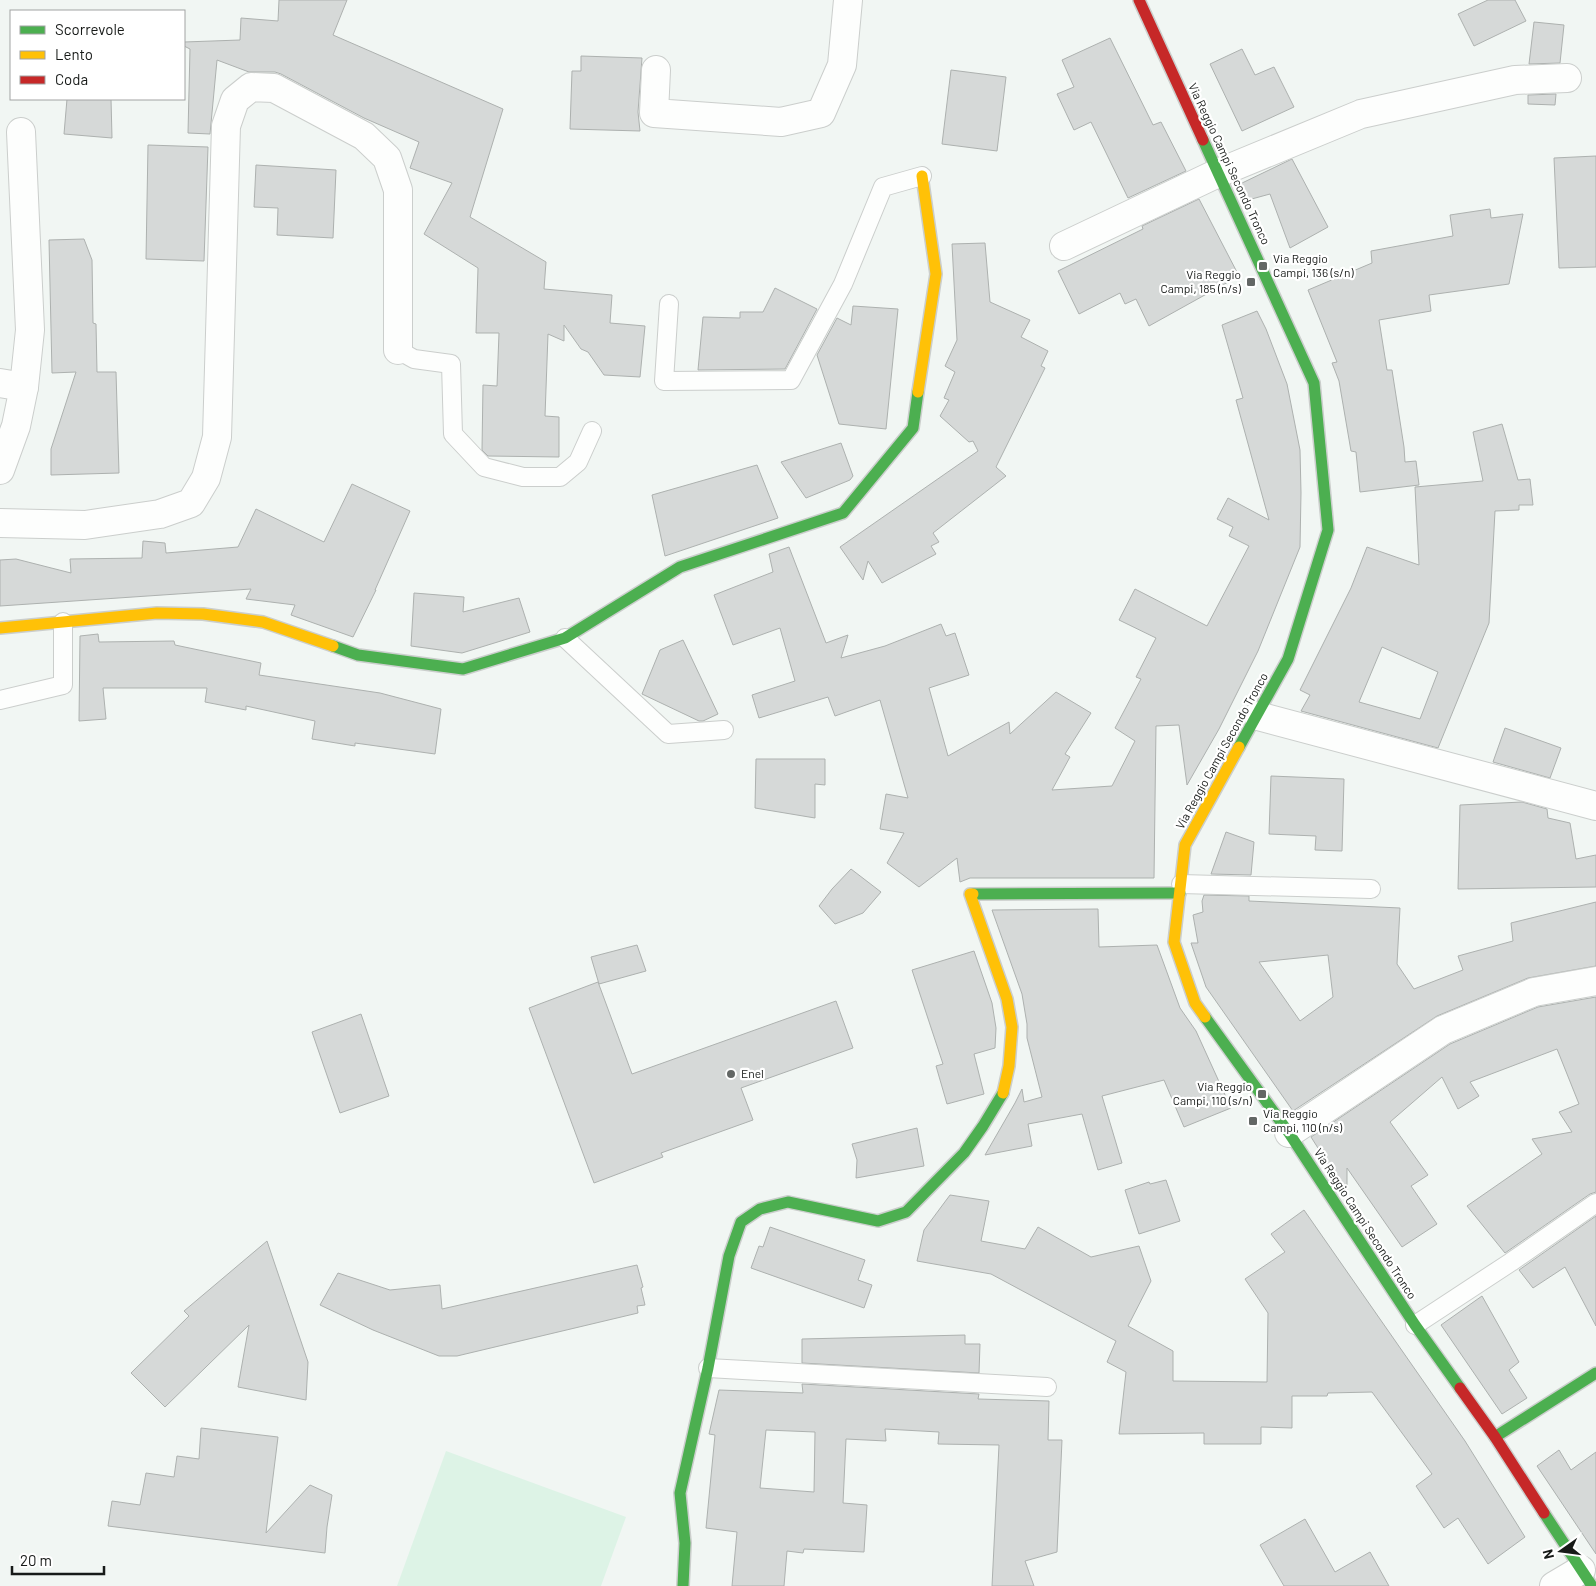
<svg xmlns="http://www.w3.org/2000/svg" width="1596" height="1586" font-family="Barlow,sans-serif">
	<style>
		.green { fill: #ddf3e6 }
		.building { fill: #d6d9d8; stroke: #adb1af; fill-rule: evenodd }
		.lines { fill: none; stroke-linecap: round; stroke-linejoin: round }
		.lane-casing { stroke: #cbcecc; stroke-width: 20 }
		.street-casing { stroke: #cbcecc; stroke-width: 30 }
		.fast-casing { stroke: #cbcecc; stroke-width: 14 }
		.slow-casing { stroke: #cbcecc; stroke-width: 14 }
		.jam-casing { stroke: #cbcecc; stroke-width: 14 }
		.lane { stroke: #fdfefd; stroke-width: 18 }
		.street { stroke: #fdfefd; stroke-width: 28 }
		.fast { stroke: #4caf50; stroke-width: 11 }
		.slow { stroke: #ffc107; stroke-width: 11 }
		.jam { stroke: #c62828; stroke-width: 11 }
		.poi-dot { fill: #636765; stroke: #fff; stroke-width: 2 }
		.labels { text-anchor: middle; stroke-width: 4.5; stroke-linejoin: round; paint-order: stroke }
		.street-label { font-size: 12px; fill: #171a18; stroke: #fff }
		.poi-label { font-size: 12px; fill: #171a18; stroke: #fff; text-anchor: start }
	</style>
	<rect width="100%" height="100%" fill="#f1f6f3"/>
	<polygon class="green" points="446,1451 626,1517 601,1586 397,1586"/>
	<g class="building">
		<polygon points="279,0 347,0 333,35 503,109 470,217 546,262 544,289 612,295 610,323 645,326 640,377 604,375 588,352 581,349 564,325 564,341 548,334 545,416 559,417 559,457 488,456 482,450 483,385 497,386 499,333 476,333 478,268 424,234 452,183 410,168 419,142 364,118 281,74 275,72 249,72 217,60 210,134 188,133 190,49 184,46 184,42 240,40 241,18 278,21"/>
		<polygon points="1488,0 1515,0 1526,21 1474,46 1458,14"/>
		<polygon points="1534,22 1564,25 1560,63 1529,64"/>
		<polygon points="1110,38 1153,125 1161,122 1186,171 1128,198 1091,122 1074,130 1057,94 1074,87 1062,60"/>
		<polygon points="1242,49 1255,75 1274,67 1294,107 1242,131 1210,64"/>
		<polygon points="581,56 642,58 638,112 640,131 570,129 572,71 581,71"/>
		<polygon points="951,70 1006,77 997,151 942,144"/>
		<polygon points="1556,94 1555,105 1528,104 1528,95"/>
		<polygon points="67,99 111,99 112,138 64,134"/>
		<polygon points="148,145 208,147 204,261 146,259"/>
		<polygon points="1596,156 1596,267 1559,268 1554,158"/>
		<polygon points="1292,159 1328,227 1290,248 1270,194 1248,200 1240,184"/>
		<polygon points="256,165 336,170 333,238 277,235 278,208 254,207"/>
		<polygon points="1199,199 1239,276 1149,326 1136,299 1125,304 1120,293 1079,314 1058,271 1143,229 1142,226"/>
		<polygon points="1490,209 1491,218 1523,214 1509,284 1429,295 1431,311 1379,320 1387,370 1392,370 1404,447 1405,462 1416,461 1419,485 1360,492 1356,452 1351,451 1339,381 1332,363 1337,362 1308,290 1372,263 1371,251 1453,236 1450,215"/>
		<polygon points="84,239 92,260 93,323 96,324 97,372 116,372 119,473 51,475 51,449 76,372 52,373 49,240"/>
		<polygon points="985,243 990,302 1030,320 1021,337 1048,351 1041,366 1045,368 996,467 1006,476 933,533 939,542 931,546 936,554 882,583 868,561 863,580 840,547 978,451 973,441 969,442 940,416 949,400 944,398 955,372 945,366 957,340 952,244"/>
		<polygon points="775,288 817,309 785,369 698,370 703,317 740,318 740,312 763,312"/>
		<polygon points="853,306 898,309 886,429 839,424 817,355 837,318 851,325"/>
		<polygon points="1257,311 1266,329 1287,384 1300,450 1301,493 1300,547 1258,651 1219,729 1187,785 1179,725 1156,726 1154,878 970,878 960,882 957,858 919,887 887,863 904,833 880,829 886,794 908,798 880,700 835,716 828,697 759,718 752,695 795,681 780,628 733,645 714,595 773,572 769,554 789,547 826,643 848,635 841,658 885,646 941,624 946,636 955,633 969,675 929,688 948,756 1009,722 1010,734 1056,692 1091,713 1065,754 1070,757 1052,790 1112,786 1135,741 1115,728 1141,679 1136,677 1156,638 1119,620 1135,589 1207,626 1249,546 1229,536 1233,527 1217,519 1228,498 1269,520 1236,400 1243,398 1222,325"/>
		<path d="M1502 424 1518 480 1530 479 1533 505H1519V510L1495 511 1489 623 1438 748 1301 711 1310 695 1300 690 1351 588 1367 547 1419 565 1415 487 1483 481 1473 432ZM1382 647 1438 672 1420 719 1359 702Z"/>
		<polygon points="841,443 853,476 850,480 806,498 781,462"/>
		<polygon points="757,465 778,518 665,556 652,495"/>
		<polygon points="352,484 410,511 375,590 376,590 353,637 291,615 295,605 246,599 251,589 0,606 0,560 16,559 71,573 70,559 142,558 143,541 165,543 166,553 238,547 256,509 324,542"/>
		<polygon points="414,593 464,597 463,612 519,598 530,632 462,653 411,646"/>
		<polygon points="98,634 99,642 174,641 175,645 261,663 259,675 380,693 441,709 435,754 355,743 355,746 312,739 315,721 246,706 246,710 205,702 207,688 103,688 106,719 79,721 80,636"/>
		<polygon points="683,640 718,714 703,721 699,721 642,694 660,650"/>
		<polygon points="1505,728 1561,748 1550,778 1493,762"/>
		<polygon points="756,759 825,759 825,785 815,784 815,818 755,808"/>
		<polygon points="1271,776 1344,779 1342,851 1315,850 1316,836 1269,834"/>
		<polygon points="1522,802 1547,809 1548,818 1570,823 1576,859 1596,855 1596,887 1458,889 1460,805"/>
		<polygon points="1226,832 1254,842 1251,875 1211,874"/>
		<polygon points="851,869 881,892 863,913 835,924 819,906 832,889"/>
		<path d="M1204 895 1249 896V901L1400 908 1397 964 1414 989 1463 970 1458 956 1513 941 1511 923 1596 902V966L1528 978 1437 1016 1293 1111 1206 987 1191 943H1198L1193 915 1203 912 1202 901ZM1328 955 1333 997 1300 1021 1259 962Z"/>
		<polygon points="1098,909 1099,947 1157,945 1180,1008 1196,1031 1231,1108 1184,1127 1164,1080 1102,1096 1122,1163 1098,1170 1082,1114 1028,1124 1032,1146 985,1155 1015,1103 1022,1089 1024,1102 1042,1097 1027,1038 1027,1024 1022,994 992,910"/>
		<polygon points="637,945 646,971 599,984 591,957"/>
		<polygon points="974,951 992,1003 996,1028 995,1048 974,1054 984,1094 947,1104 936,1066 943,1064 912,970"/>
		<polygon points="598,982 632,1074 836,1001 853,1048 741,1088 753,1120 661,1153 663,1157 594,1183 529,1008"/>
		<polygon points="1596,997 1596,1192 1590,1194 1505,1253 1467,1206 1542,1154 1532,1139 1572,1132 1559,1112 1579,1104 1557,1049 1470,1082 1479,1096 1458,1109 1442,1077 1390,1122 1428,1175 1411,1186 1437,1224 1402,1247 1347,1168 1347,1194 1311,1137 1450,1044 1538,1007"/>
		<polygon points="361,1014 389,1096 340,1113 312,1032"/>
		<polygon points="917,1128 924,1166 856,1178 857,1160 852,1144"/>
		<polygon points="1166,1180 1180,1221 1139,1234 1125,1190 1149,1182 1150,1184"/>
		<polygon points="950,1195 989,1201 981,1241 1025,1249 1038,1227 1091,1257 1139,1246 1151,1281 1128,1326 1173,1351 1173,1381 1267,1382 1268,1313 1245,1279 1285,1252 1271,1234 1304,1210 1465,1441 1525,1537 1488,1564 1458,1518 1444,1528 1416,1486 1432,1474 1372,1392 1328,1393 1327,1396 1292,1396 1292,1428 1261,1427 1261,1444 1204,1444 1204,1433 1119,1434 1126,1372 1107,1362 1116,1341 991,1274 917,1261 924,1230"/>
		<polygon points="1596,1216 1596,1326 1565,1267 1533,1288 1519,1270"/>
		<polygon points="770,1227 865,1260 858,1280 872,1285 864,1308 751,1268 759,1246 763,1247"/>
		<polygon points="267,1241 308,1362 306,1400 238,1387 249,1325 165,1407 131,1373 189,1316 184,1311"/>
		<polygon points="637,1265 643,1287 641,1288 645,1305 637,1306 638,1313 457,1356 439,1356 373,1330 320,1305 338,1273 390,1290 440,1285 442,1309"/>
		<polygon points="1482,1296 1519,1362 1509,1370 1527,1398 1502,1414 1441,1325"/>
		<polygon points="965,1335 965,1344 980,1344 979,1373 802,1363 802,1339"/>
		<path d="M802 1384 979 1394 978 1399 1049 1401 1048 1440H1062L1057 1552 1025 1561 1034 1586H992L999 1445 938 1444 939 1432 885 1429 886 1441 846 1439 843 1503 867 1505 864 1552 804 1549 803 1553 787 1551 784 1586H732L737 1532 706 1528 715 1435 709 1434 719 1390 803 1393ZM766 1430 815 1432 814 1492 760 1488Z"/>
		<polygon points="201,1428 278,1437 266,1533 310,1485 332,1495 327,1527 325,1553 108,1526 112,1501 140,1505 146,1473 174,1477 177,1456 199,1459"/>
		<polygon points="1559,1450 1571,1470 1596,1452 1596,1554 1537,1466"/>
		<polygon points="1305,1519 1335,1572 1370,1552 1389,1586 1284,1586 1260,1545"/>
	</g>
	<g class="lines">
		<defs>
			<g id="lane">
				<polyline points="669,304 664,381 791,380 843,284 883,187 922,176"/>
				<polyline points="398,350 414,359 451,364 453,434 484,467 523,477 560,477 578,462 592,431"/>
				<polyline points="565,638 668,734 724,730"/>
				<polyline points="0,700 63,685 63,622"/>
				<polyline points="1181,884 1371,889"/>
				<polyline points="1415,1325 1511,1262 1596,1203"/>
				<polyline points="708,1368 1047,1387"/>
			</g>
			<g id="street">
				<polyline points="656,70 654,113 781,122 821,113 842,65 848,0"/>
				<polyline points="1064,246 1218,173 1361,114 1515,80 1567,78"/>
				<polyline points="0,383 24,387"/>
				<polyline points="0,470 16,426 24,387 30,330 21,132"/>
				<polyline points="0,523 85,525 160,514 191,503 206,478 217,437 226,126 235,100 251,87 274,88 364,136 387,158 398,190 398,350"/>
				<polyline points="1258,716 1596,806"/>
				<polyline points="1289,1133 1443,1030 1534,992 1596,981"/>
				<polyline points="1554,1586 1581,1570"/>
			</g>
			<g id="fast">
				<polyline points="1203,140 1314,383 1328,530 1288,659 1239,747"/>
				<polyline points="333,646 358,655 463,669 565,638 680,567 843,513 913,428 918,392"/>
				<polyline points="973,894 1180,893"/>
				<polyline points="1205,1017 1289,1133 1415,1325 1460,1388"/>
				<polyline points="1495,1437 1596,1373"/>
				<polyline points="1544,1513 1592,1586"/>
				<polyline points="683,1586 685,1543 680,1493 708,1368 729,1256 741,1222 760,1209 788,1202 878,1221 906,1212 964,1153 983,1126 1003,1093"/>
			</g>
			<g id="slow">
				<polyline points="918,392 936,274 922,176"/>
				<polyline points="0,628 157,613 203,614 263,622 333,646"/>
				<polyline points="973,894 970,894 1007,999 1012,1027 1009,1066 1003,1093"/>
				<polyline points="1205,1017 1195,1003 1174,942 1185,845 1239,747"/>
			</g>
			<g id="jam">
				<polyline points="1139,0 1203,140"/>
				<polyline points="1460,1388 1495,1437 1544,1513"/>
			</g>
		</defs>
		<use href="#lane" class="lane-casing"/>
		<use href="#street" class="street-casing"/>
		<use href="#fast" class="fast-casing"/>
		<use href="#slow" class="slow-casing"/>
		<use href="#jam" class="jam-casing"/>
		<use href="#lane" class="lane"/>
		<use href="#street" class="street"/>
		<use href="#fast" class="fast"/>
		<use href="#slow" class="slow"/>
		<use href="#jam" class="jam"/>
	</g>
	<g class="poi-dot">
		<rect x="1258" y="261" width="10" height="10" rx="2.5"/>
		<rect x="1246" y="277" width="10" height="10" rx="2.5"/>
		<circle cx="731" cy="1074" r="5"/>
		<rect x="1257" y="1089" width="10" height="10" rx="2.5"/>
		<rect x="1248" y="1116" width="10" height="10" rx="2.5"/>
	</g>
	<g class="labels">
		<g class="street-label">
			<text transform="translate(1229 164) rotate(65)" y="4">Via Reggio Campi Secondo Tronco</text>
			<text transform="translate(1222 751) rotate(-61)" y="4">Via Reggio Campi Secondo Tronco</text>
			<text transform="translate(1365 1224) rotate(57)" y="4">Via Reggio Campi Secondo Tronco</text>
		</g>
		<g class="poi-label">
			<text x="1273" y="263">Via Reggio<tspan x="1273" dy="14">Campi, 136 (s/n)</tspan></text>
			<text x="1241" y="279" text-anchor="end">Via Reggio<tspan x="1241" dy="14">Campi, 185 (n/s)</tspan></text>
			<text x="741" y="1078">Enel</text>
			<text x="1252" y="1091" text-anchor="end">Via Reggio<tspan x="1252" dy="14">Campi, 110 (s/n)</tspan></text>
			<text x="1263" y="1118">Via Reggio<tspan x="1263" dy="14">Campi, 110 (n/s)</tspan></text>
		</g>
	</g>
	<rect x="10" y="10" width="175" height="90" fill="#ffffff" stroke="#a2a3a3"/>
	<rect x="20" y="26" width="25" height="8" fill="#4caf50" stroke="#a2a3a3"/>
	<text x="55" y="35" font-size="15" fill="#171a18">Scorrevole</text>
	<rect x="20" y="51" width="25" height="8" fill="#ffc107" stroke="#a2a3a3"/>
	<text x="55" y="60" font-size="15" fill="#171a18">Lento</text>
	<rect x="20" y="76" width="25" height="8" fill="#c62828" stroke="#a2a3a3"/>
	<text x="55" y="85" font-size="15" fill="#171a18">Coda</text>
	<g transform="translate(1561 1551) rotate(256)" stroke="#ffffff" stroke-width="4" paint-order="stroke">
	<path d="M0-4L9 19L0 12L-9 19Z" fill="#171a18"/>
	<text y="-8" font-size="14" font-weight="bold" text-anchor="middle" fill="#171a18">N</text>
	</g>
	<path d="M12 1566v8h92v-8" fill="none" stroke="#171a18" stroke-width="2.5"/>
	<text x="20" y="1566" font-size="15" fill="#171a18" stroke="#ffffff" stroke-width="4" paint-order="stroke">20 m</text>
</svg>
